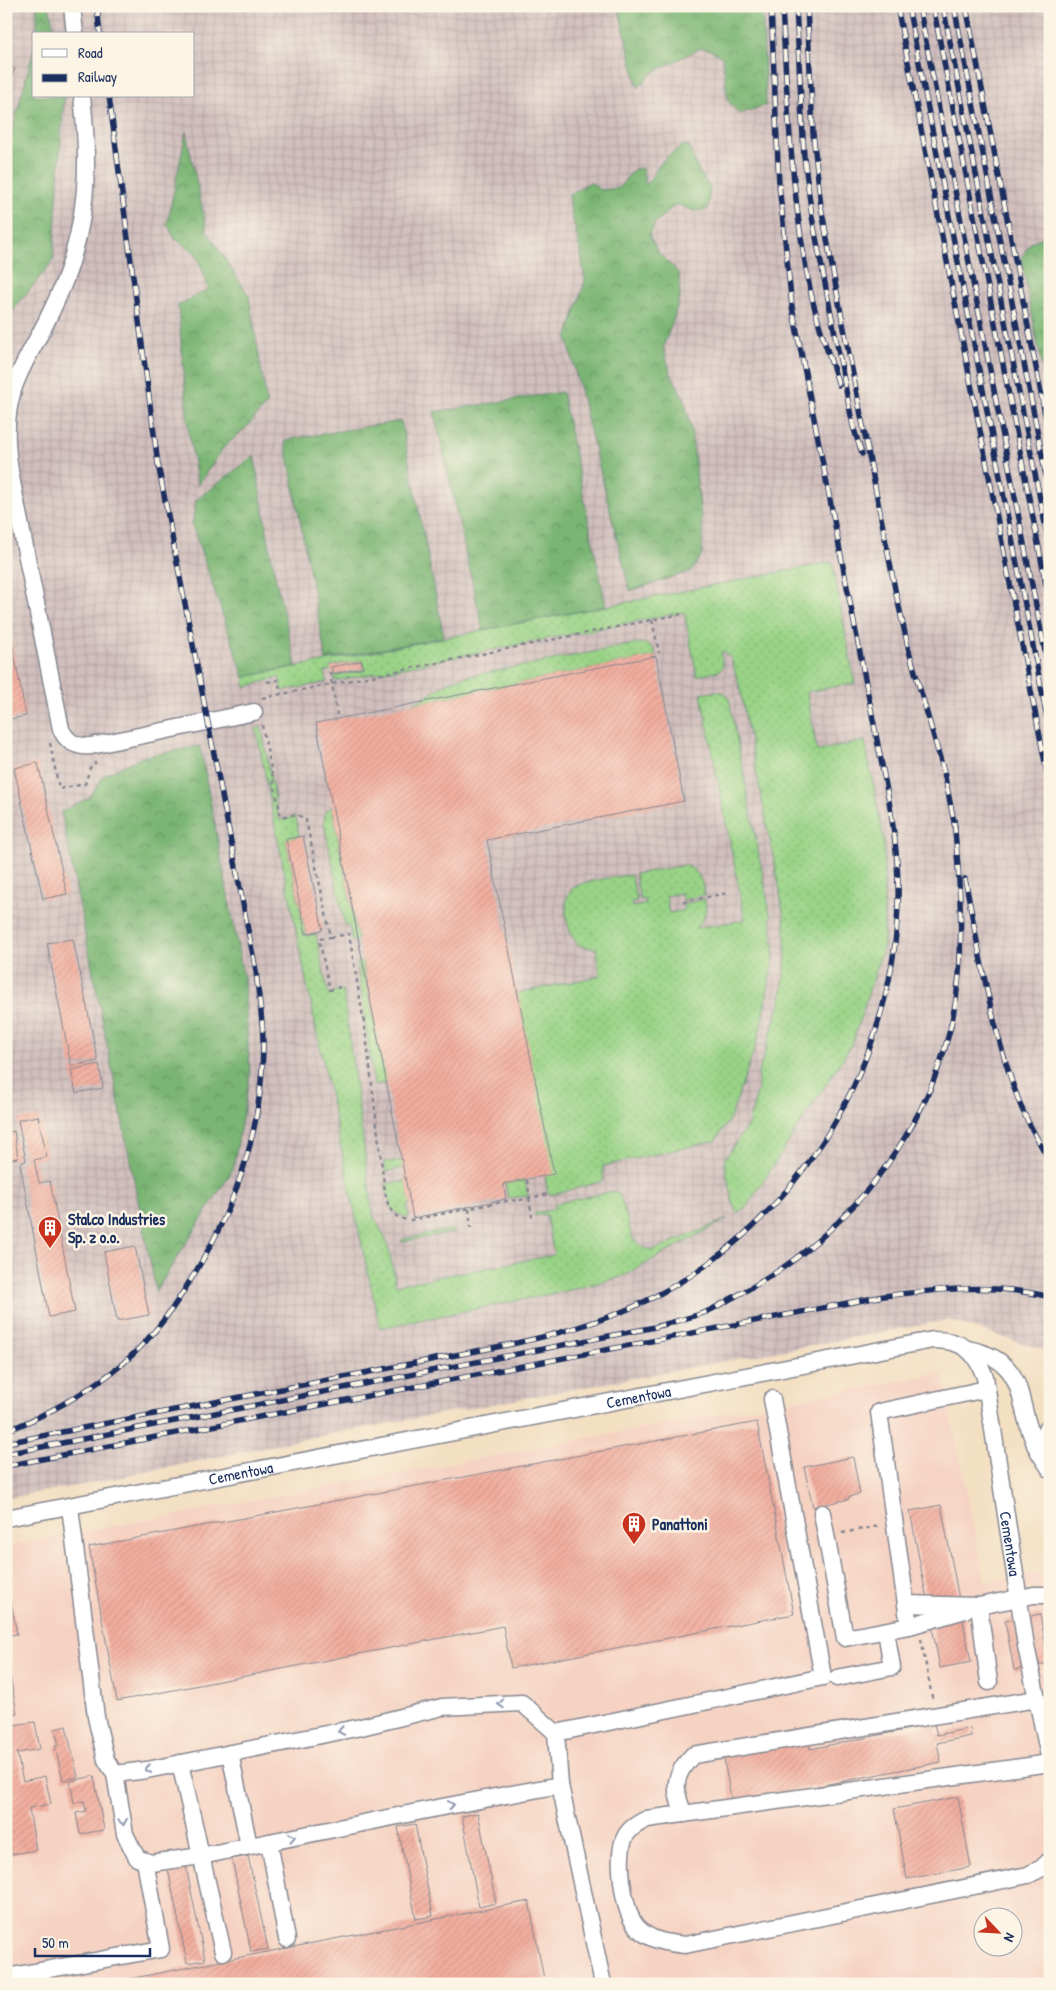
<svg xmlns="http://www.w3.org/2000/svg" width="1056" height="1990" font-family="'Patrick Hand',sans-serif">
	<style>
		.built { fill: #f5d2c2; fill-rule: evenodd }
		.industrial { fill: url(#industrial-grid); fill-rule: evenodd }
		.grass { fill: url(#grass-dots); stroke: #5a8172 }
		.forest { fill: url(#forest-crowns); stroke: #4a7268 }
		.building { fill: url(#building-hatch) }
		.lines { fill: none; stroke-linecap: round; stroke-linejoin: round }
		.minor-casing { stroke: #878790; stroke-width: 19 }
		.path { stroke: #878790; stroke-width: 2.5; stroke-dasharray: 4 4; stroke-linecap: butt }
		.minor { stroke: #fff; stroke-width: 16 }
		.rail-casing { stroke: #1b2f5e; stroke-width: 5.5 }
		.rail { stroke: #fcf5e5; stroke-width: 4; stroke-dasharray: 11; stroke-linecap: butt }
		.oneway { stroke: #8d97ae }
		.labels { text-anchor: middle; stroke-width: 5; stroke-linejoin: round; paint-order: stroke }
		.poi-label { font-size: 16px; font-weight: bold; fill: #1b2f5e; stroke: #fcf5e5; text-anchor: start }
		.street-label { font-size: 16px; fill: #1b2f5e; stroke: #fcf5e5 }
	</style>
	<defs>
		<pattern id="industrial-grid" width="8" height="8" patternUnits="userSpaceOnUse" patternTransform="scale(1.25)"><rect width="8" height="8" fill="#d1bfbd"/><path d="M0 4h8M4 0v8" fill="none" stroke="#b3a4a5"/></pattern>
		<pattern id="grass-dots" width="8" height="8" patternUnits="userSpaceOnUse" patternTransform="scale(1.25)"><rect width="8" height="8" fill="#99d386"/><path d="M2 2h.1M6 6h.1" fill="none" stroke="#83b576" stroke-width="1.8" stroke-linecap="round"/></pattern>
		<pattern id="forest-crowns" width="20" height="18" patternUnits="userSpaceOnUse" patternTransform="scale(1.25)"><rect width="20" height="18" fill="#7ab573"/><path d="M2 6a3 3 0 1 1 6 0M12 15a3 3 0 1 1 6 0" fill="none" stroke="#639462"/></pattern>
		<pattern id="building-hatch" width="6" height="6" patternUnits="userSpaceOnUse" patternTransform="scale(1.25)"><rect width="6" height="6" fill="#f2ae9f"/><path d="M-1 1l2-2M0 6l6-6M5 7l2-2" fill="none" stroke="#cf968b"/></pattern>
	</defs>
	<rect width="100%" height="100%" fill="#fcf5e5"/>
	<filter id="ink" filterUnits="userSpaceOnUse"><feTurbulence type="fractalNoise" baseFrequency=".02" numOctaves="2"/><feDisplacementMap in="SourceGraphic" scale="10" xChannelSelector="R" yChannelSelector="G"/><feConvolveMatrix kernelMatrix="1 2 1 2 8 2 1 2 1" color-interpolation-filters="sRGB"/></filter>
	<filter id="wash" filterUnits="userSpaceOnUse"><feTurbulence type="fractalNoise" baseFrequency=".0096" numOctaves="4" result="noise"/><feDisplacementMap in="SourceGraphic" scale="20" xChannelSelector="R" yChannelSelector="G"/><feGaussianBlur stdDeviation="1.12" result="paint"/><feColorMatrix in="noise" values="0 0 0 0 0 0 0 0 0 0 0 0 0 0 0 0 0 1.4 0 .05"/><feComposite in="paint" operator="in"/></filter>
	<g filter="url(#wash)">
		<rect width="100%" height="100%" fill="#f3dfc2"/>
		<path class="built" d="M942 1373 985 1582 1050 1572V1984H6V1546ZM984 1918H1014V1948H984Z"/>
		<path class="industrial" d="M6 6H1050V1352L948 1320 308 1438 93 1483 6 1498ZM34 34H194V96H34Z"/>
		<g class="grass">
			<polygon points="832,562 855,683 807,692 817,751 865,741 884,841 884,945 852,1044 747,1206 737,1213 732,1201 724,1160 748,1125 758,1090 758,1074 781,1000 786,956 784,918 779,886 739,685 731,659 725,652 721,652 723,667 720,671 697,676 684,612 335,681 334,676 364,670 363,660 331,666 331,670 325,672 327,682 282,691 279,677 246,687 244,677"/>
			<path d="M639 643C647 643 655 647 656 656L413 704 451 681 460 678Z"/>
			<path d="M718 691 725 693 729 698 771 918 774 956 759 1036 730 1119 715 1141 603 1166V1181L552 1195 548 1193 545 1176 517 993 600 976 596 948C589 948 583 948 578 944 567 936 561 900 571 890 581 880 617 877 631 875L637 901 631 902 632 907 646 904 645 899 640 900 635 874 685 865C700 871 702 881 705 895L683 900 681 893 666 896 669 913 684 910 683 904 705 899C707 912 706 920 695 928L745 920 701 694Z"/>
			<path d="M261 726 279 820 296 817 299 836 286 840 306 936 316 934 328 993 343 990 373 1215 387 1241 396 1285 554 1255 546 1214 535 1216V1213L555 1209 554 1204 614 1191 620 1195 633 1239 643 1248 654 1250 727 1219 621 1277 570 1290 380 1328C336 1129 295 929 256 729Z"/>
			<polygon points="332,807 358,940 352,942 349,926 345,926 324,823 325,812"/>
			<polygon points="362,961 387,1083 374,1085 357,962"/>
			<polygon points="402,1160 403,1168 385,1172 384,1162"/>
			<polygon points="525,1180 528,1196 508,1198 505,1184"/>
			<polygon points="406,1181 411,1204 407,1205 409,1218 403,1217 391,1208 386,1184"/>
			<polygon points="452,1229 455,1232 401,1242 403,1239"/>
		</g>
		<g class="forest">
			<polygon points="37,6 48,6 50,10 55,34 37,34"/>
			<polygon points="618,6 762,6 766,105 739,114 728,101 722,57 711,50 701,48 652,73 638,88"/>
			<polygon points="34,48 34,96 64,96 53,261 6,319 6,154"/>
			<polygon points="186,132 207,231 249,296 267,404 246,428 224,447 198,485 189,435 178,306 209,289 196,253 175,239 167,224"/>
			<polygon points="684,145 689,146 696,166 710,188 708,210 694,211 676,204 655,223 649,235 658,252 679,273 680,297 673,321 663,347 671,374 684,398 691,428 703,533 702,555 691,571 630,591 567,338 585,281 580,249 570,207 569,195 590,182 600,190 619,188 634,169 642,168 646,185 664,159"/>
			<polygon points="1050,234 1050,408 1021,258 1031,242"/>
			<polygon points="562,392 606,606 483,630 434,412"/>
			<polygon points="401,421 444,637 326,660 285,440"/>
			<polygon points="254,456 274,571 296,666 244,677 192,525 196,500"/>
			<polygon points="200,746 244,980 250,1075 233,1169 156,1291 61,812 90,797 104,775 142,757"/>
		</g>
		<g id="blocks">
			<g class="building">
				<polygon points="6,65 15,69 9,82 6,81"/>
				<polygon points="11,637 26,716 6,720 6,638"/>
				<polygon points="656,656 684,801 487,840 554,1174 503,1184 506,1199 413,1218 316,723"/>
				<polygon points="362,661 363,668 333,674 331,667"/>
				<polygon points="38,763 67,894 43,899 14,768"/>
				<polygon points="303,836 323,930 306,934 286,839"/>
				<polygon points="73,939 98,1061 71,1066 47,943"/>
				<polygon points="99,1064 103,1088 76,1093 71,1070"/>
				<polygon points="38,1116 47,1157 34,1160 39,1183 50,1181 75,1312 49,1317 20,1163 26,1161 18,1120"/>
				<polygon points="14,1131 18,1158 6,1160 6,1133"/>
				<polygon points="135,1246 149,1315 117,1321 104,1252"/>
				<polygon points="757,1422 794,1614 511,1668 503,1626 117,1701 89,1547"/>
				<polygon points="853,1457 860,1494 848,1497 849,1499 813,1507 804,1467"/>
				<polygon points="941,1505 971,1662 940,1668 910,1511"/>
				<polygon points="11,1602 17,1634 6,1636 6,1603"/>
				<polygon points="1040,1614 1049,1663 1014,1670 1005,1621"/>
				<polygon points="8,1665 17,1713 11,1714 6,1691 6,1666"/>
				<polygon points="6,1702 12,1725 35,1722 40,1749 17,1753 22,1777 23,1781 45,1776 51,1804 29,1808 36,1850 6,1855"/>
				<polygon points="934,1724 937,1735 970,1728 971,1736 937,1743 941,1762 732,1803 723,1755 809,1738 810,1749"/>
				<polygon points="66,1726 78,1777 63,1780 55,1746 59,1745 55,1729"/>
				<polygon points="94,1776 104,1830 80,1834 76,1813 86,1811 84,1801 74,1803 70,1781"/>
				<polygon points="958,1797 971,1867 907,1879 894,1809"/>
				<polygon points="478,1813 496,1903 479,1907 462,1816"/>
				<polygon points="415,1824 433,1916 416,1919 398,1827"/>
				<polygon points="248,1856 268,1949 251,1952 232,1859"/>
				<polygon points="186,1866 205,1960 187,1963 168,1869"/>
				<polygon points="529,1901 545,1984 108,1984 108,1983"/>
			</g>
		</g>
	</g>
	<g filter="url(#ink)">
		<use href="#blocks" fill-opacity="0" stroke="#878790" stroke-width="1"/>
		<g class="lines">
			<defs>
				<g id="minor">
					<polyline points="72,6 75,34"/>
					<path d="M82 96C88 150 89 202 73 255 66 282 54 307 41 332 31 351 19 370 13 390 4 419 6 448 11 477L61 729C67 743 77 747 91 746L254 712"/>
					<path d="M968 1349C1031 1362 1014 1401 1036 1446 1039 1454 1045 1461 1050 1469"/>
					<polyline points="1035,1445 1050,1426"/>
					<polyline points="70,1507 96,1717 106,1760 115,1774 125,1834 137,1858 151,1863 201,1856 437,1808 560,1785"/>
					<polyline points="822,1513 845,1638 909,1626 879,1412 986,1389"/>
					<path id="s1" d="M6 1518 933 1340C962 1340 975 1350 985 1377L1026 1646 1050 1761"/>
					<polyline points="906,1604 979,1606"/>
					<polyline points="909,1626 965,1610"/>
					<polyline points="837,1678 892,1667 886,1631"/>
					<polyline points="989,1682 979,1606 1034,1595 1050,1595"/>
					<polyline points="556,1733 823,1677 772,1399"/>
					<polyline points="230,1753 249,1846"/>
					<polyline points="180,1763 223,1952"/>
					<path d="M1050 1763 647 1819C639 1823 631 1827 626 1835 615 1853 623 1910 636 1926 649 1941 667 1943 685 1945L1028 1875 1042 1868 1050 1860"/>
					<polyline points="115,1774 147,1770 361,1727 442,1707 522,1703 556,1733 560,1785 603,1984"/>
					<path d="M684 1814C673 1789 673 1775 693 1755L1037 1699"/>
					<polyline points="269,1842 287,1939"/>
					<polyline points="6,1977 161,1949 145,1861"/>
				</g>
			</defs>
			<use href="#minor" class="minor-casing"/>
			<g class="path">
				<polyline points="652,620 659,653"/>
				<polyline points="330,672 337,715"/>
				<polyline points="267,682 278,680 281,694"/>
				<polyline points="262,698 681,614"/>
				<polyline points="262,725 281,817 297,814 306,820 331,937 319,939 330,990 340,987"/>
				<polyline points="50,743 59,789 85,784 90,768 96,762"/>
				<polyline points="683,902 727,893"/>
				<path d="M331 937 349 934 366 1035 385 1192C388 1208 393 1220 411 1220L512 1200 516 1201 548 1194"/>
				<polyline points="527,1180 530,1198"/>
				<polyline points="529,1198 532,1217"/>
				<polyline points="469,1209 471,1228"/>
				<polyline points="842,1533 879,1526"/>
				<polyline points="921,1639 933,1702"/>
			</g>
			<use href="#minor" class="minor"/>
			<defs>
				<g id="rail">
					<polyline points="97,6 100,34"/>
					<path d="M782 6C787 97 791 190 808 279 815 316 827 350 839 385"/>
					<polyline points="796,6 804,156 812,217 853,426 862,454"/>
					<polyline points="807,6 813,133 821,206 833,272 895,589 909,651 944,772 955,827"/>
					<polyline points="897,6 1050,788"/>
					<polyline points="908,6 1050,733"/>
					<polyline points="919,6 1050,677"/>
					<polyline points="933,6 1050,605"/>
					<polyline points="943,6 1050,550"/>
					<polyline points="954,6 1050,496"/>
					<polyline points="966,6 1050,440"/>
					<path d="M965 879C980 955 992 1032 1020 1104 1028 1124 1040 1143 1050 1162"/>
					<path d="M6 1431C43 1417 84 1394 115 1370 144 1347 169 1316 188 1284 235 1211 263 1129 263 1042 263 1018 258 994 256 971L158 464 109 96"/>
					<path d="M6 1443 507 1345C551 1336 592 1325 633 1307 790 1237 893 1072 898 903 899 868 895 835 889 801L792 306 779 185 771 6"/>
					<path d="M6 1454 655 1327C672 1322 690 1318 706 1312 716 1308 726 1301 736 1296 856 1234 947 1111 959 975 963 923 959 872 954 820"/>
					<path d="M6 1466 884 1296C939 1289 995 1283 1050 1297"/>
				</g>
			</defs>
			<use href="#rail" class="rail-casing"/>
			<use href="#rail" class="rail"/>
		</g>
		<defs><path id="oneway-chevron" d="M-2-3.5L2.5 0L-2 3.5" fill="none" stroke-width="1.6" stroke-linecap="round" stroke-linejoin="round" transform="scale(1.25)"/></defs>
		<g class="oneway">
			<use href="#oneway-chevron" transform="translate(501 1704) rotate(177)"/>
			<use href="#oneway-chevron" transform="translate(341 1731) rotate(169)"/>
			<use href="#oneway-chevron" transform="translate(148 1769) rotate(170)"/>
			<use href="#oneway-chevron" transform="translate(451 1805) rotate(-9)"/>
			<use href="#oneway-chevron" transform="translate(123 1822) rotate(81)"/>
			<use href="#oneway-chevron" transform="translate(292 1837) rotate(-12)"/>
		</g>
	</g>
	<defs>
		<symbol id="building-pin" viewBox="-11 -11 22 30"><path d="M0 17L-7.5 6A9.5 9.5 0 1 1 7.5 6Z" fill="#c8321e" stroke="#fcf5e5"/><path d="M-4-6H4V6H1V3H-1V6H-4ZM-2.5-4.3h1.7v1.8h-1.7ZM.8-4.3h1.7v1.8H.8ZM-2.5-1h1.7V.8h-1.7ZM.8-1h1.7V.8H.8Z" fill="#fff"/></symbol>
	</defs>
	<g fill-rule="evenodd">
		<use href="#building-pin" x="36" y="1214" width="28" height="38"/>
		<use href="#building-pin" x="620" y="1510" width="28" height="38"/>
	</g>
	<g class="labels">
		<g class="poi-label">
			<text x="68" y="1225">Stalco Industries<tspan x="68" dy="18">Sp. z o.o.</tspan></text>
			<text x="652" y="1530">Panattoni</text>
		</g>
		<g class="street-label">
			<text dy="6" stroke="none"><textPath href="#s1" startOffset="644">Cementowa</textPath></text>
			<text dy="6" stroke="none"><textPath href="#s1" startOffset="239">Cementowa</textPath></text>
			<text dy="6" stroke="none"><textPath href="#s1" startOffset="1182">Cementowa</textPath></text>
		</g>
	</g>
	<rect width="1056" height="1990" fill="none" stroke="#fcf5e5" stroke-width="25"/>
	<rect x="32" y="32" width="162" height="65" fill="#fcf5e5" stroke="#a2a6af"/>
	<rect x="42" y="49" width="25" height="8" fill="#ffffff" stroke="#a2a6af"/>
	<text x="78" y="58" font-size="15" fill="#1b2f5e">Road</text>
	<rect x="42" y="74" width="25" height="8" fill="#1b2f5e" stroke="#a2a6af"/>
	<text x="78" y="82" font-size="15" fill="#1b2f5e">Railway</text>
	<g transform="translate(998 1932) rotate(115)"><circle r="24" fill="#fcf5e5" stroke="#a2a6af"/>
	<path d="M0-4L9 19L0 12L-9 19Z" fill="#c8321e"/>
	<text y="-8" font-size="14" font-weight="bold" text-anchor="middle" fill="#1b2f5e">N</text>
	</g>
	<path d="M35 1948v8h115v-8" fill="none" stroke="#1b2f5e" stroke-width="2.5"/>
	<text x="42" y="1948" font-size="15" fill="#1b2f5e" stroke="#fcf5e5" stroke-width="4" paint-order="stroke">50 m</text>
</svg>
